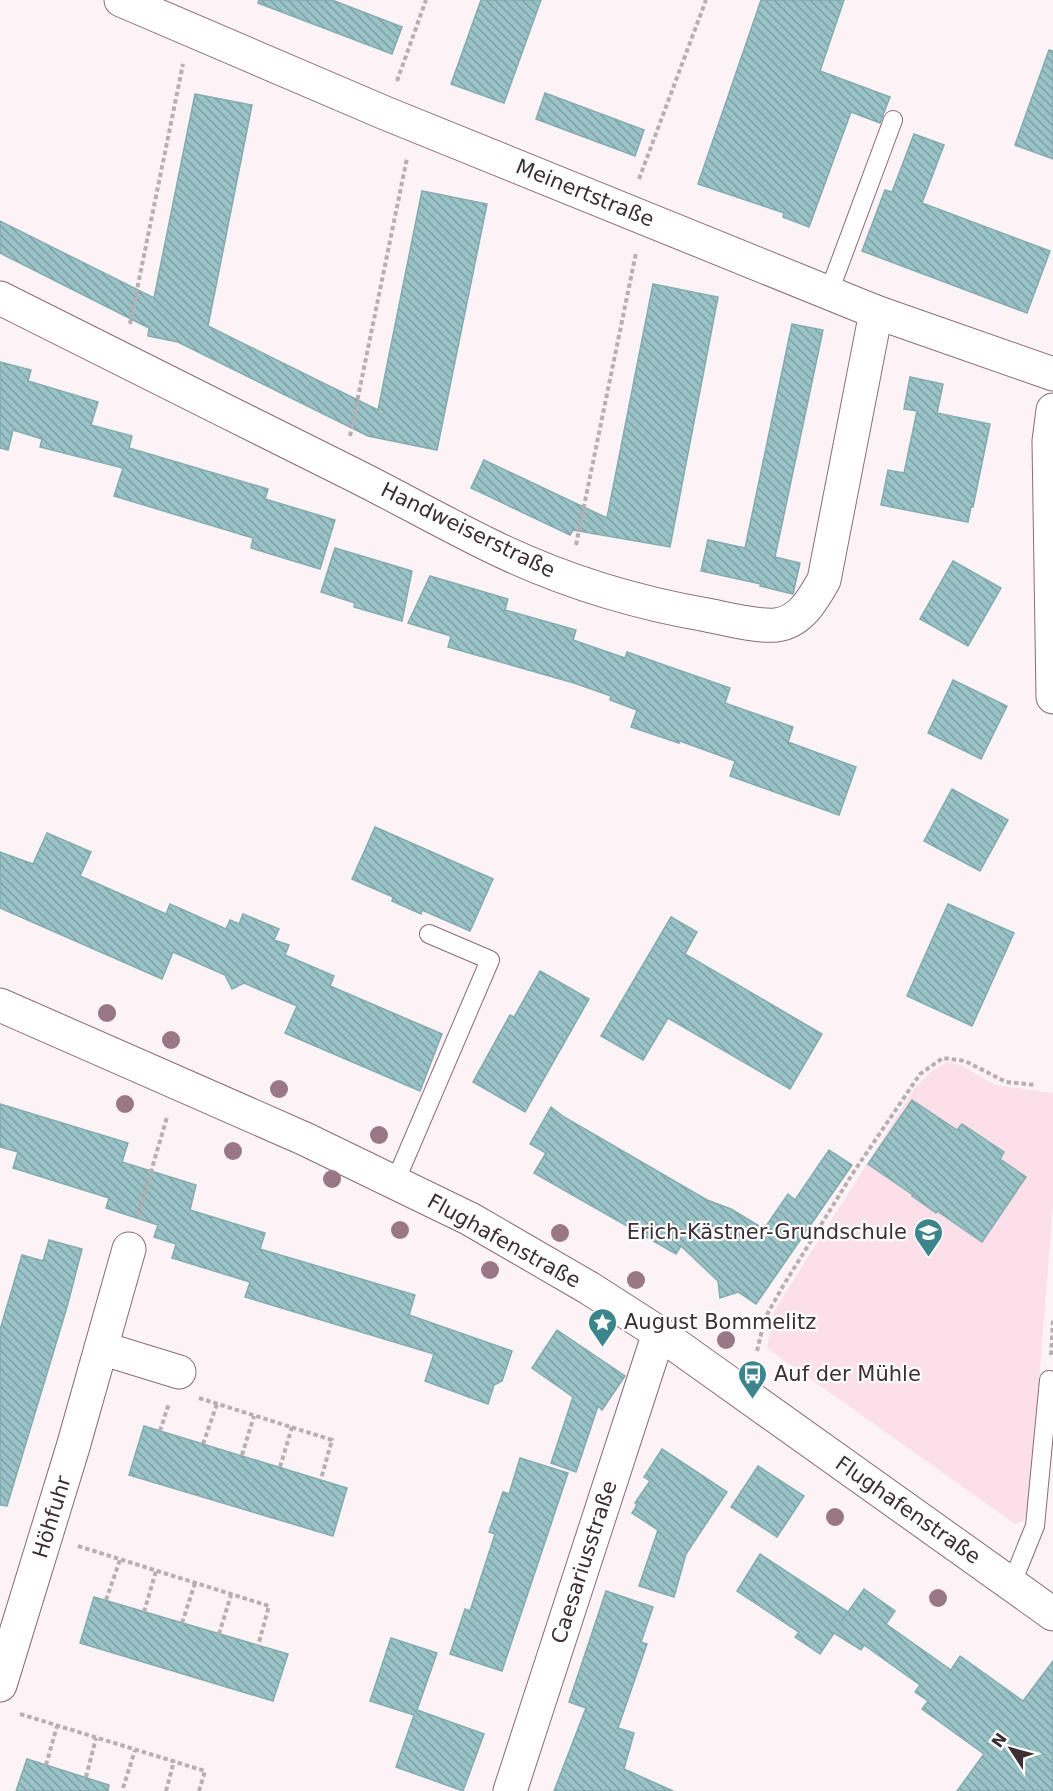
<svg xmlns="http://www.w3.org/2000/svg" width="1053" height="1791" font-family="'DejaVu Sans',sans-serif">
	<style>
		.built { fill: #fce0e9 }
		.building { fill: url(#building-back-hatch); stroke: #84acb0; stroke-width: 1.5 }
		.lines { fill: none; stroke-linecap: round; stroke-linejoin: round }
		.service-casing { stroke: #8c6b76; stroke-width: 20 }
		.minor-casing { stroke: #8c6b76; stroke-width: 35 }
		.secondary-casing { stroke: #8c6b76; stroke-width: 35 }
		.path { stroke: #b9aeb2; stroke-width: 4; stroke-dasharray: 4.5 3; stroke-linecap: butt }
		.service { stroke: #fff; stroke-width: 18 }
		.minor { stroke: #fff; stroke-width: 33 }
		.secondary { stroke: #fff; stroke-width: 33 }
		.tree { fill: #9a7785 }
		.labels { text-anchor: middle; stroke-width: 4.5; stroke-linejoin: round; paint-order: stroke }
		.street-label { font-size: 21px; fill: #3c2e33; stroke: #fff }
		.poi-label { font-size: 21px; fill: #3c2e33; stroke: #fff; text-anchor: start }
	</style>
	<defs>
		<pattern id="building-back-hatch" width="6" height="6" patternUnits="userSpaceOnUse" patternTransform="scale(1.5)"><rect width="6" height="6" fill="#9ac3c7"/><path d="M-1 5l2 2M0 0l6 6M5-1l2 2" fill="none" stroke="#7f9fa2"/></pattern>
	</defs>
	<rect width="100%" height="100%" fill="#fbf3f5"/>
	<polygon class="built" points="947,1062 961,1065 995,1085 1053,1093 1053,1204 1029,1508 1023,1521 1015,1524 767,1348 774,1311 914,1089 933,1070"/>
	<g class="building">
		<polygon points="259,0 332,0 402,27 392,54 258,3"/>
		<polygon points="481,0 541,0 504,103 451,84"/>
		<polygon points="761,0 844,0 820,71 890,97 880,123 851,112 809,227 783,217 784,213 698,184"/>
		<polygon points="1049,50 1053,51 1053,159 1015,145"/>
		<polygon points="545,93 644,130 635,156 536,119"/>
		<polygon points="195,94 252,105 208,326 378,410 422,191 487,204 437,450 368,436 178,342 148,336 149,328 0,253 0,221 154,298"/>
		<polygon points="914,134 944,145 922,203 1050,251 1027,313 862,251 885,190 892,192"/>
		<polygon points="653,284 718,297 670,547 573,530 570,535 471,488 484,460 607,518"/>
		<polygon points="792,324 823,330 775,557 800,563 793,594 760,586 761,584 701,571 708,540 745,548"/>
		<polygon points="0,362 31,370 28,381 98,402 91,425 132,436 129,448 268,489 265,499 335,520 320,569 251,548 253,538 114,496 123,468 40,447 42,439 13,430 8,450 0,448"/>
		<polygon points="910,377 943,384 937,413 990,424 973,507 971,507 968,522 881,505 888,470 904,473 917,411 904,409"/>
		<polygon points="335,548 412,571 402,621 354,607 355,603 321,592"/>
		<polygon points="953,561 1001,588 968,646 920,619"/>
		<polygon points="430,576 508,599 505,610 576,630 573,640 625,658 627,652 730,688 725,703 793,727 788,742 856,767 839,815 730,776 735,761 680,741 679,743 631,727 637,710 610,700 611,696 574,683 448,647 451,636 408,623"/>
		<polygon points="953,680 1007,706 981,759 928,733"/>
		<polygon points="952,789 1008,820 980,871 924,841"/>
		<polygon points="375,827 493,879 470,931 422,910 421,914 392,901 393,897 352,879"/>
		<polygon points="47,833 91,852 80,876 166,914 170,904 226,929 230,920 239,924 243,914 279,929 274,940 289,945 285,955 334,976 330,986 442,1034 420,1091 285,1033 297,1006 244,983 232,989 225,975 173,952 162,979 0,908 0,852 33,864"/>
		<polygon points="948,904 1014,933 972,1026 907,996"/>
		<polygon points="671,917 697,932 685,954 822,1034 790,1089 668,1018 643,1060 601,1036"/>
		<polygon points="540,971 589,999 525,1112 473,1082 510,1015 514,1017"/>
		<polygon points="912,1100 957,1130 962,1124 1004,1152 1000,1159 1026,1177 982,1242 937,1211 936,1213 912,1196 913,1195 868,1164"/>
		<polygon points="0,1104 128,1143 122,1162 196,1185 190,1210 265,1233 260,1249 415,1295 409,1315 512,1351 502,1381 494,1385 488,1404 425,1381 434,1354 245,1297 250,1282 172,1258 176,1244 154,1237 158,1225 106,1208 109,1198 13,1168 18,1152 0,1147"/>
		<polygon points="551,1107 564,1117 707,1200 731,1209 764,1229 788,1194 795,1200 829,1150 852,1165 756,1304 738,1292 720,1298 718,1281 681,1246 676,1254 534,1173 546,1153 530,1144"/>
		<polygon points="49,1240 82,1249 67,1307 7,1506 0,1505 0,1330 22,1255 43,1261"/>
		<polygon points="557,1330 625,1376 602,1410 598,1406 576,1472 551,1463 573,1397 532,1368"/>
		<polygon points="144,1426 347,1488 333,1536 129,1475"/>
		<polygon points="662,1449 727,1492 686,1554 674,1597 639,1586 658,1530 632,1513 637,1505 635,1503 650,1481 644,1477"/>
		<polygon points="520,1458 568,1473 502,1671 450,1654 465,1609 470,1611 495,1534 489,1532 503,1492 509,1494"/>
		<polygon points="758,1466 804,1496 777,1537 731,1507"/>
		<polygon points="760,1554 848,1612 841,1622 864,1589 895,1611 886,1624 951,1670 960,1656 1023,1701 1053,1661 1053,1791 957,1791 984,1754 922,1709 928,1701 915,1692 920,1685 864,1645 861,1650 834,1633 820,1654 795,1637 799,1632 737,1591"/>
		<polygon points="606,1591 653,1607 641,1642 647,1644 618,1728 634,1733 624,1769 673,1791 554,1791 586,1708 569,1702"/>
		<polygon points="94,1597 288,1654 273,1701 80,1643"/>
		<polygon points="391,1638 437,1653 417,1710 484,1734 463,1791 396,1767 414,1715 370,1701"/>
		<polygon points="27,1759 109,1785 108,1791 16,1791"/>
	</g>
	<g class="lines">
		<defs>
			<g id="service">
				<polyline points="829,292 893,120"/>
				<polyline points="395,1182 490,960 429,934"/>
				<polyline points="1012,1583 1035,1526 1049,1380"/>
			</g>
			<g id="minor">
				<polyline points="121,0 385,113 876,312 1053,374"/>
				<path d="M0 298C114 356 228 412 342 469 391 493 440 521 489 545 558 579 632 602 707 615 727 619 757 627 776 625 801 622 813 599 824 580L876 312"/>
				<polyline points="1053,410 1049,441 1053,697"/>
				<polyline points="101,1348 179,1372"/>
				<polyline points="0,1685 73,1447 129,1249"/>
				<polyline points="510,1791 659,1333"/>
			</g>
			<polyline id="secondary" points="0,1005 305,1139 470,1219 589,1288 659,1333 1053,1614"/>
		</defs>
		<use href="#service" class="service-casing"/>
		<use href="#minor" class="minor-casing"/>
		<use href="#secondary" class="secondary-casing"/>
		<g class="path">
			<polyline points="397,81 426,0"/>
			<polyline points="639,179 706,0"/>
			<polyline points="130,324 183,64"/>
			<polyline points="350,436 407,158"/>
			<polyline points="576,545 636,253"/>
			<polyline points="138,1216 167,1117"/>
			<polyline points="757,1351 765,1318 783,1286 853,1173 920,1074 943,1058 965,1061 1006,1082 1035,1085"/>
			<polyline points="1051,1355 1053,1320"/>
			<polyline points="199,1398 332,1440 321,1479"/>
			<polyline points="160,1431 169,1403"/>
			<polyline points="203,1444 217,1404"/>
			<polyline points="242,1455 254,1416"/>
			<polyline points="280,1467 292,1427"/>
			<polyline points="78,1546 269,1606 258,1646"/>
			<polyline points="106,1600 120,1560"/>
			<polyline points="144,1612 156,1571"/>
			<polyline points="182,1623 195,1583"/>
			<polyline points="219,1634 231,1595"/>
			<polyline points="20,1714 205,1771 199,1791"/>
			<polyline points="46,1765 57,1726"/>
			<polyline points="86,1777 96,1738"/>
			<polyline points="123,1788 135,1750"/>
			<polyline points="166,1791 174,1761"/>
		</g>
		<use href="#service" class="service"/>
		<use href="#minor" class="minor"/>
		<use href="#secondary" class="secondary"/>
	</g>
	<g class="tree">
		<circle cx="107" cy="1013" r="9"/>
		<circle cx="171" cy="1040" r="9"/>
		<circle cx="279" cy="1089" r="9"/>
		<circle cx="125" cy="1104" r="9"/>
		<circle cx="379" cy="1135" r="9"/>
		<circle cx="233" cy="1151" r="9"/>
		<circle cx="332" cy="1179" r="9"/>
		<circle cx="400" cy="1230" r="9"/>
		<circle cx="560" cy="1233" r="9"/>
		<circle cx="490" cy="1270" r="9"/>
		<circle cx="636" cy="1280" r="9"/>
		<circle cx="726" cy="1340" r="9"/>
		<circle cx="835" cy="1517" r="9"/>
		<circle cx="938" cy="1598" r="9"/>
	</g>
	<defs>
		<symbol id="school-pin" viewBox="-11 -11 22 30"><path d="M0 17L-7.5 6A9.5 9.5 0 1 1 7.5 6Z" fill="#3d858c" stroke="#fff"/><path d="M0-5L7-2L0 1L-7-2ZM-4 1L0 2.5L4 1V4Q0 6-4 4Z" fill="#fff"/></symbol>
		<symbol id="sight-pin" viewBox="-11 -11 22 30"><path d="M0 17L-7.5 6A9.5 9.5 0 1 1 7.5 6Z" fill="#3d858c" stroke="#fff"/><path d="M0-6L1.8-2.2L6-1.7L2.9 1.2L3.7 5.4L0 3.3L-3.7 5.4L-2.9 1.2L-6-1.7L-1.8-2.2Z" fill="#fff"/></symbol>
		<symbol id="bus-pin" viewBox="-11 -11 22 30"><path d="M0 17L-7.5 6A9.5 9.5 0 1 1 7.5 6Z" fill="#3d858c" stroke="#fff"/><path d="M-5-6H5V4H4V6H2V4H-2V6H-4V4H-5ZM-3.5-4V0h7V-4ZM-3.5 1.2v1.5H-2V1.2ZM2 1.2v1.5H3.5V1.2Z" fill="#fff"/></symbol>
	</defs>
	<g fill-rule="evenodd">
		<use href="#school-pin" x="912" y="1216" width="33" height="45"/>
		<use href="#sight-pin" x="586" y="1306" width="33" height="45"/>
		<use href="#bus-pin" x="736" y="1358" width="33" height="45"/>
	</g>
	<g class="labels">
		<g class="street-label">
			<text transform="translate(585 193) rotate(22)" y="7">Meinertstraße</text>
			<text transform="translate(468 530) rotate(26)" y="7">Handweiserstraße</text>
			<text transform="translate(504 1241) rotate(29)" y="7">Flughafenstraße</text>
			<text transform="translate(908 1510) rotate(35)" y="7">Flughafenstraße</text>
			<text transform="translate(52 1517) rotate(-73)" y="7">Höhfuhr</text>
			<text transform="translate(584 1562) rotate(-72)" y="7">Caesariusstraße</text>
		</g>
		<g class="poi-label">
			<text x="907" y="1239" text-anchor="end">Erich-Kästner-Grundschule</text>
			<text x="624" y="1329">August Bommelitz</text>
			<text x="774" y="1381">Auf der Mühle</text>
		</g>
	</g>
	<g transform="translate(1011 1749) rotate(306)" stroke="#ffffff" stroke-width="4.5" paint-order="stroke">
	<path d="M0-4.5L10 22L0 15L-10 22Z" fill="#3c2e33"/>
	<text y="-9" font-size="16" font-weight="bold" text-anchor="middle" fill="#3c2e33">N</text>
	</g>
</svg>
